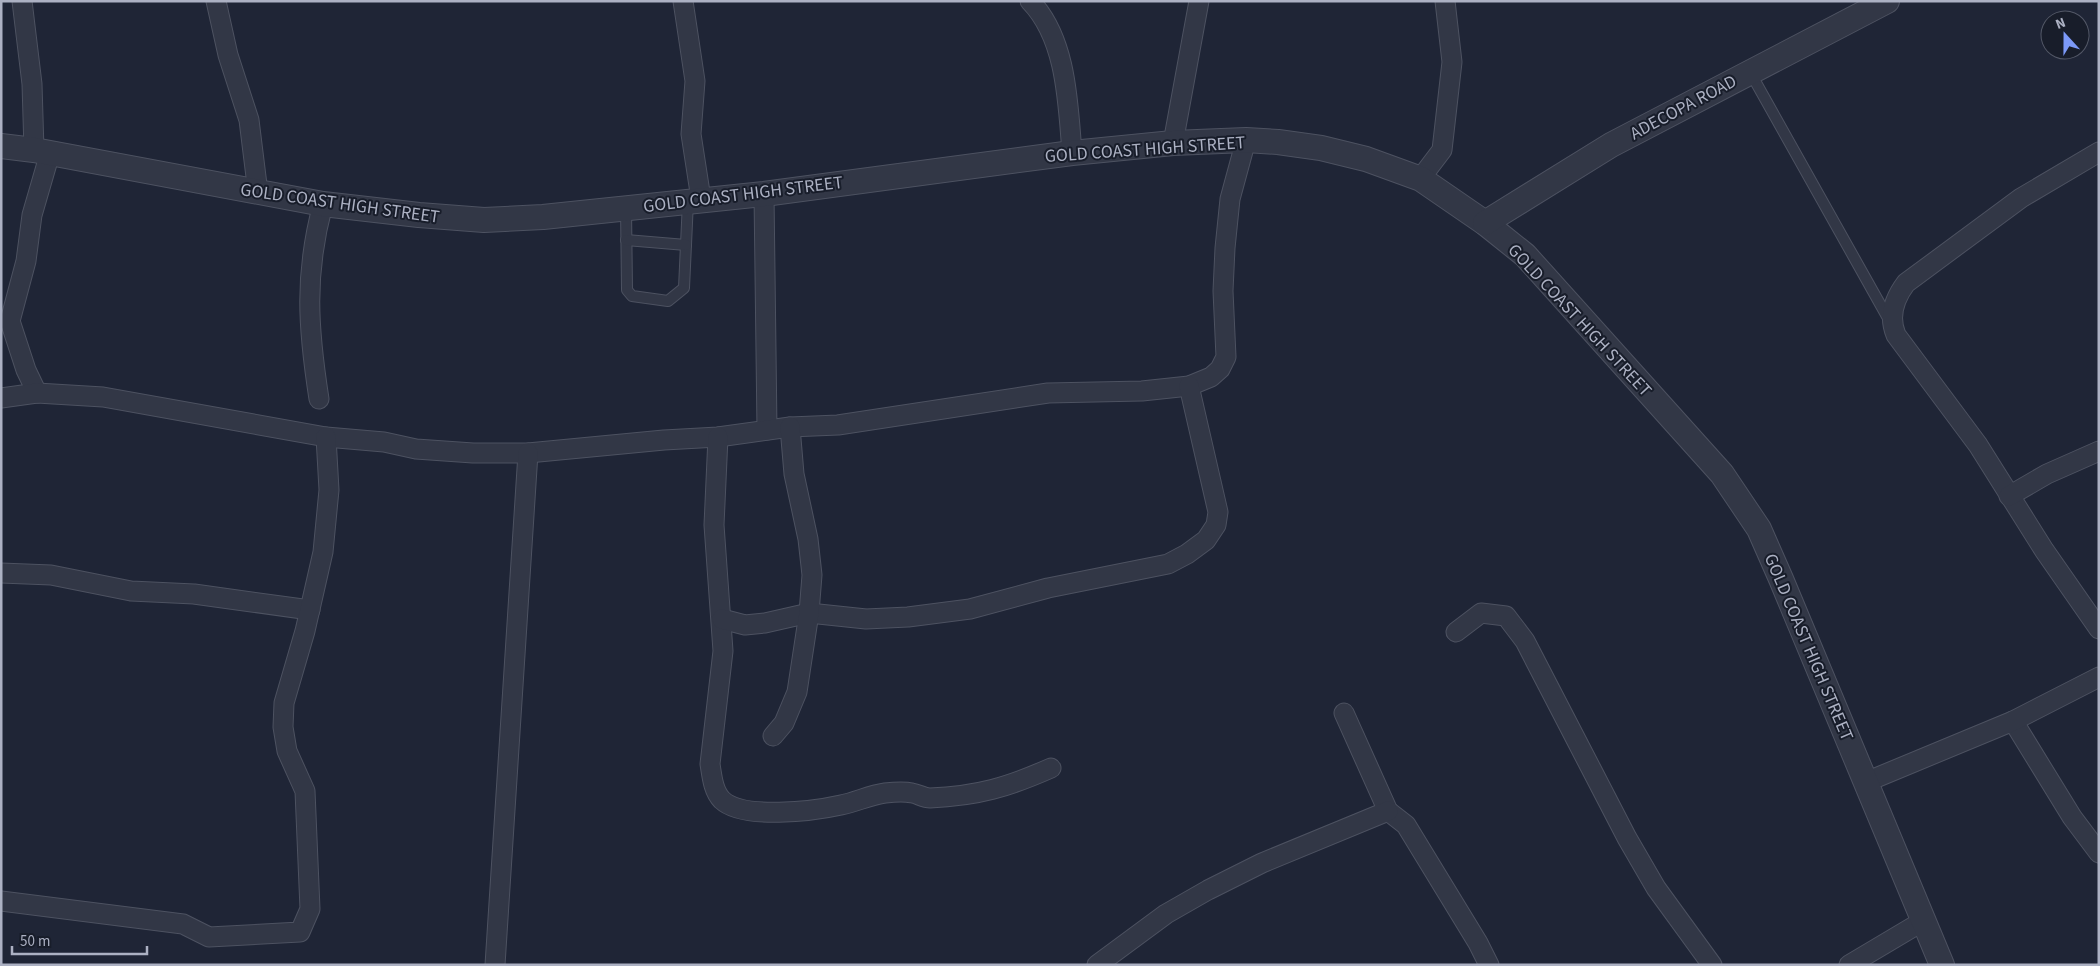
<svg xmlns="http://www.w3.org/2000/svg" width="2100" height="966" font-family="'Source Sans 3',sans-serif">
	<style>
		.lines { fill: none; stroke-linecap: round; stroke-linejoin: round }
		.service-casing { stroke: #4d5261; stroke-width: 12 }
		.minor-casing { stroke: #4d5261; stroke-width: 21 }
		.tertiary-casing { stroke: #4d5261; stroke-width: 26 }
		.service { stroke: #323746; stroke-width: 10 }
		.minor { stroke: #323746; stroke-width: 19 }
		.tertiary { stroke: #323746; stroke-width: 24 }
		.labels { text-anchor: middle; stroke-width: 4; stroke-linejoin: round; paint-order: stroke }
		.street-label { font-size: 18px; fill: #acb1c3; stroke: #181d2a }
	</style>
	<rect width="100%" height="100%" fill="#1f2536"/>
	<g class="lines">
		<defs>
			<g id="service">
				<polyline points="1750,72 1889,320"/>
				<polyline points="626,208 627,290 632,296 668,301 684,288 688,201"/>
				<polyline points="626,240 686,245"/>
			</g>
			<g id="minor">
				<polyline points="22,1 32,84 34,150"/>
				<polyline points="216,1 228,55 249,120 258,193"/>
				<polyline points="683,1 695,81 691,134 701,199"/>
				<path d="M1030 1C1067 39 1068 104 1072 153"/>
				<polyline points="1173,143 1199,1"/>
				<path d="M2099 152 2021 198 1906 283C1894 299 1888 316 1896 335L1978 445 2044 550 2099 629"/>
				<polyline points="1420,179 1442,150 1452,62 1445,1"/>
				<polyline points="764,194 767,430"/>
				<polyline points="37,393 26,370 10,321 26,261 32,215 50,153"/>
				<polyline points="1,398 37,393 103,397 326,437 384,442 416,449 473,453 528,453 664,440 718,437 790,427 838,425 1048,393 1142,391 1189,386 1211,377 1220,369 1226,357 1223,291 1225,248 1230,199 1246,140"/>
				<path d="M319 399C308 328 304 275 323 204"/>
				<path d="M718 437 714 525 723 651 710 764C712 776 713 791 722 800 743 820 814 811 841 805 856 802 870 795 885 793 894 792 903 791 912 793 918 794 924 798 930 798 978 796 1008 787 1051 768"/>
				<polyline points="2009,496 2047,474 2099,451"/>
				<polyline points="1,573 51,575 131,591 194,594 310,610"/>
				<polyline points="722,619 745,625 765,623 809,613 866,619 908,617 970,609 1048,588 1168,564 1187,554 1206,540 1216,525 1218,512 1189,386"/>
				<polyline points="1456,632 1481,613 1506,616 1525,641 1627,838 1656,888 1712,965"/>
				<polyline points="1344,713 1388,811 1406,825 1478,943 1489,965"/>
				<polyline points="2013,721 2072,817 2099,853"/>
				<polyline points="773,736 784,723 797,692 809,613 812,575 808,539 794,474 790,427"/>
				<polyline points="1866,782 2013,721 2099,677"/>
				<polyline points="1,901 183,924 209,937 300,932 310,909 305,791 287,751 283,727 284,703 305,631 323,552 329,490 326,437"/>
				<polyline points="495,965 528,453"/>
				<polyline points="1097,965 1166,914 1208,890 1262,863 1388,811"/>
				<polyline points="1849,965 1923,921"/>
			</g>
			<g id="tertiary">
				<polyline points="1,146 34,150 323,204 419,215 484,220 543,217 764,194 1072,153 1173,143 1246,140 1278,142 1321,148 1366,159 1421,179 1485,223 1525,255 1722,474 1759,529 1781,579 1942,965"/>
				<polyline points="1485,223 1611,145 1887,1"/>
			</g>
		</defs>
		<use href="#service" class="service-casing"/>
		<use href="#minor" class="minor-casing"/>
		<use href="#tertiary" class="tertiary-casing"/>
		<use href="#service" class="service"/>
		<use href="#minor" class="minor"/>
		<use href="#tertiary" class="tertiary"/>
	</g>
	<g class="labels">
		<g class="street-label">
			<text transform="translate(1683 107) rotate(-28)" y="6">ADECOPA ROAD</text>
			<text transform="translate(1145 149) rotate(-4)" y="6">GOLD COAST HIGH STREET</text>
			<text transform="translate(743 194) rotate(-7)" y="6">GOLD COAST HIGH STREET</text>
			<text transform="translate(340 203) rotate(8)" y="6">GOLD COAST HIGH STREET</text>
			<text transform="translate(1580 320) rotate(47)" y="6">GOLD COAST HIGH STREET</text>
			<text transform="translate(1809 647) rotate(67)" y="6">GOLD COAST HIGH STREET</text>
		</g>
	</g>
	<rect width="2100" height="966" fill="none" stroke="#acb1c3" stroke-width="5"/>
	<g transform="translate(2065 35) rotate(339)"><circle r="24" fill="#181d2a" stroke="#535867"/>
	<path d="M0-4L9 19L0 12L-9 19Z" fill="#7c99f8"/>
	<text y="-8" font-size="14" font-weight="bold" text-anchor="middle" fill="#acb1c3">N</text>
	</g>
	<path d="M12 946v8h135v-8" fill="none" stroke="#acb1c3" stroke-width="2.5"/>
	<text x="20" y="946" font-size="15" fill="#acb1c3" stroke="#181d2a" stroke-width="4" paint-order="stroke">50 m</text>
</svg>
